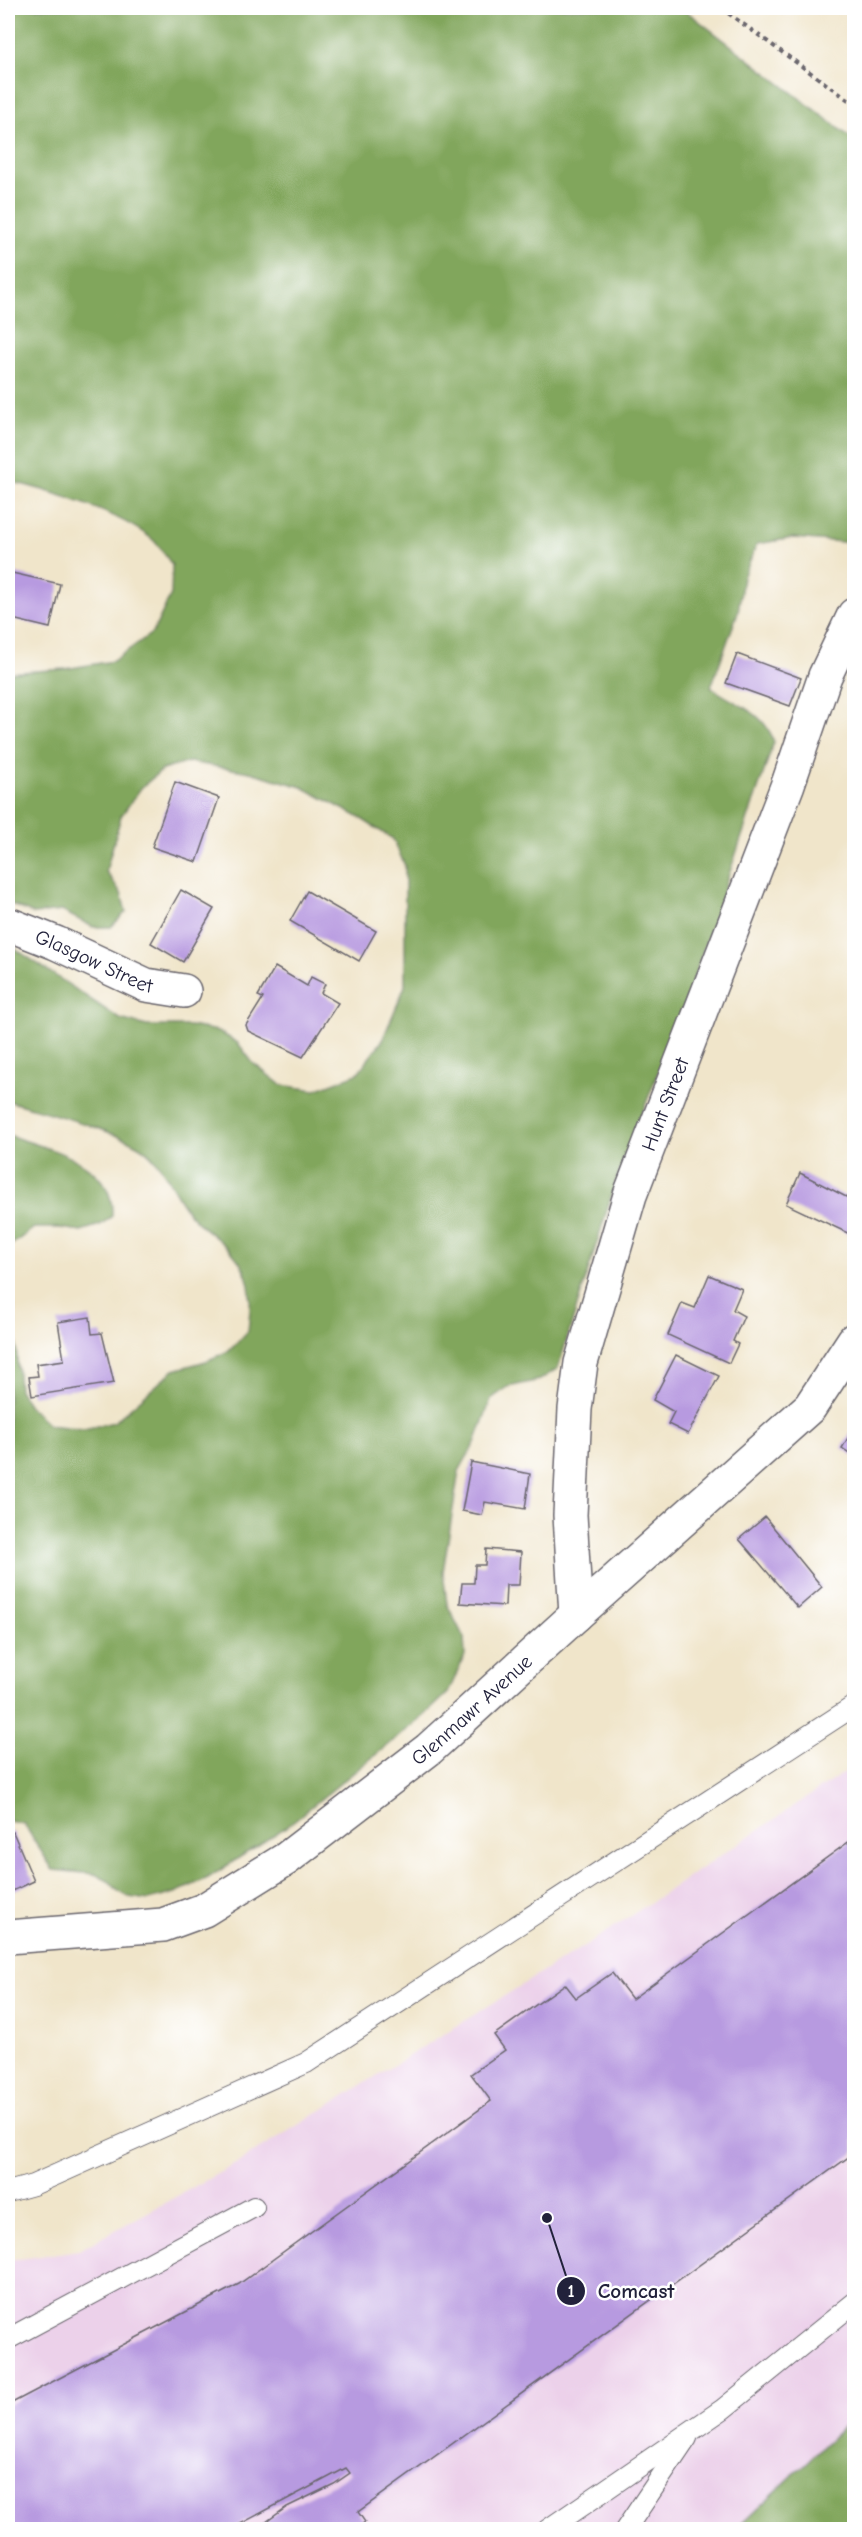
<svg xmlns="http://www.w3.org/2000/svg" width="862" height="2537" font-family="'Comic Neue',sans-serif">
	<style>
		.built { fill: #ecd1ea }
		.forest { fill: #81a65c; stroke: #52644c; stroke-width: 1.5 }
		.building { fill: #b79ae0 }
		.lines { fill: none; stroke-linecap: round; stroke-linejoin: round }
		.service-casing { stroke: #6a666d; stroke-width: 22 }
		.minor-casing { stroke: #6a666d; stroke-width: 36 }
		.path { stroke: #6a666d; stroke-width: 4; stroke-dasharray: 4.5 4.5; stroke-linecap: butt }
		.service { stroke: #fff; stroke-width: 20 }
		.minor { stroke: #fff; stroke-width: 33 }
		.labels { text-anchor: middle; stroke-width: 5; stroke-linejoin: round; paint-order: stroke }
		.street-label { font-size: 20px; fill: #22223b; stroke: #fff }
		.leader { fill: none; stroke: #22223b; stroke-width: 2 }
		.callout-dot { fill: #22223b; stroke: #fff; stroke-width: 2 }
		.mark-label { font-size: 18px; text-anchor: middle; font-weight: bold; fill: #fff }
		.callout-label { font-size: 21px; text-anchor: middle; font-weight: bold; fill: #22223b; stroke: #fff; stroke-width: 5; stroke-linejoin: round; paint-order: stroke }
	</style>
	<rect width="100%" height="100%" fill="#fff"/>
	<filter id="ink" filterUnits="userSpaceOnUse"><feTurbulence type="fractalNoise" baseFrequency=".0167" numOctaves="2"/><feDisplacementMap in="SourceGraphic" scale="12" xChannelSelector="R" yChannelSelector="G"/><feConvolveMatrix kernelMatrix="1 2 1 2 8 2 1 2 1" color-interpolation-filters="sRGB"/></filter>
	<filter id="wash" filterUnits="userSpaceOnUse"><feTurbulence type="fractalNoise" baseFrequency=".008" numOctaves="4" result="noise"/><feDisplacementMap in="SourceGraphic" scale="24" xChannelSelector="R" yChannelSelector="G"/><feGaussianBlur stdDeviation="1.35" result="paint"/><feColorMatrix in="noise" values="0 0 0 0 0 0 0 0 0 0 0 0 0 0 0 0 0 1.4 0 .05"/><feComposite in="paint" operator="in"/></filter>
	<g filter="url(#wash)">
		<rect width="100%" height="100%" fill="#f0e5ca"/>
		<polygon class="built" points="854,1766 854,2417 736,2529 8,2529 8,2261 79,2250 239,2162 605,1933"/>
		<g class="forest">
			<path d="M8 8H682L854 140V543L793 538 757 544 743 577 738 612 711 687C736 706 764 710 774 742L687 998 617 1178 558 1368 540 1380 508 1387 491 1399 475 1443 459 1471 443 1572 447 1604 464 1638 465 1655 448 1693 424 1716 286 1827 208 1878 175 1893 149 1900 129 1897 118 1891 110 1882 95 1874 53 1870 24 1824 8 1821V1135C48 1149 116 1162 112 1216L100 1225 81 1231 60 1228H34L10 1246 19 1390 29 1406 49 1425 84 1429 114 1422 174 1370 206 1361 229 1351 248 1331C250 1311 253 1291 245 1272 234 1246 206 1234 189 1213 171 1191 163 1159 137 1145 102 1126 47 1113 8 1101V944L120 1019 147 1026H190L218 1031 238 1043 253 1063 281 1085 315 1090 357 1074 382 1041 405 986V866L393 839 360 818 302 787 250 772 189 762 162 770 141 788 121 816 106 871 121 893 126 912 111 927H93L62 911 34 914 8 903V673L65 669 113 661 153 632 171 594 172 565C166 557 160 546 152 539 120 513 49 490 8 481Z"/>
			<polygon points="854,2417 854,2520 845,2529 736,2529"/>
		</g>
		<g id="blocks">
			<g class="building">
				<polygon points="8,572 60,584 50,628 8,618"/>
				<polygon points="737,654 801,678 790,706 726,683"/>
				<polygon points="175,782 219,798 197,862 152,847"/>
				<polygon points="181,890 214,909 183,962 151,943"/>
				<polygon points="307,891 376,931 359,961 290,921"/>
				<polygon points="275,967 307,986 311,977 325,984 321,993 338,1003 303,1057 248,1031 246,1025 263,998 258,996"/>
				<polygon points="800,1173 854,1201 854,1236 786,1204"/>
				<polygon points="709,1275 742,1289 733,1310 744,1316 733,1341 738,1344 729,1363 668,1335 682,1303 695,1308"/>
				<polygon points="90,1317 92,1334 102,1333 114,1383 32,1396 29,1377 38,1376 36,1364 64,1360 58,1322"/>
				<polygon points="676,1355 719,1376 688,1434 668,1424 674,1412 653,1400"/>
				<polygon points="854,1428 854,1456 842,1448"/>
				<polygon points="471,1462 530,1474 525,1509 485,1502 482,1515 462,1511"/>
				<polygon points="765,1517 822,1587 798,1608 739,1539"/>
				<polygon points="486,1549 521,1552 519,1585 506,1585 505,1606 460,1603 462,1583 474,1583 475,1565 485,1565"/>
				<polygon points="13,1832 34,1881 8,1893 8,1834"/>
				<polygon points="854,1838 854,2153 358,2512 365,2522 354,2530 255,2530 287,2507 334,2484 350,2473 346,2468 229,2530 8,2530 8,2405 239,2284 491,2101 471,2074 505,2050 494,2035 565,1984 576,1998 612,1973 632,1999"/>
			</g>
		</g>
	</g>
	<g filter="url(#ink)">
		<use href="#blocks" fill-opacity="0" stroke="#6a666d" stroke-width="1.5"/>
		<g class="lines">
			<defs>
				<g id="service">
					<polyline points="8,2192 33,2185 306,2063 854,1706"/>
					<polyline points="8,2339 254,2207"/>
					<polyline points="547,2530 723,2409 854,2303"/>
					<polyline points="625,2530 687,2438"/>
				</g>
				<g id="minor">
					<path id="s1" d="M8 924 56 943 146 985 184 991"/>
					<path id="s2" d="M576 1615 570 1515 575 1409 581 1363 630 1195 788 784 825 676 854 615"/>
					<path id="s3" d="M8 1937 163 1925 204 1910 286 1859 429 1749 576 1615 810 1407 854 1340"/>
				</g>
			</defs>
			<use href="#service" class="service-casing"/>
			<use href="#minor" class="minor-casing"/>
			<polyline class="path" points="721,8 854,104"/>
			<use href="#service" class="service"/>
			<use href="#minor" class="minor"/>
		</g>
	</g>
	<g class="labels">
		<g class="street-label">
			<text dy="7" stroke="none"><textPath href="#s1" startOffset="94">Glasgow Street</textPath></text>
			<text dy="7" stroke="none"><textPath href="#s2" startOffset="525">Hunt Street</textPath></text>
			<text dy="7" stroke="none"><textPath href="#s3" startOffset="534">Glenmawr Avenue</textPath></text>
		</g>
	</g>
	<path class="leader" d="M547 2218L571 2291"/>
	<g class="callout-dot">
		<circle cx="547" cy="2218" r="6"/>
		<circle cx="571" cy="2291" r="15"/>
	</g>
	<g class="mark-label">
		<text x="571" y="2297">1</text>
	</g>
	<g class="callout-label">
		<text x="636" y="2298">Comcast</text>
	</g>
	<rect width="862" height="2537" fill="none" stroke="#fff" stroke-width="30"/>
</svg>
